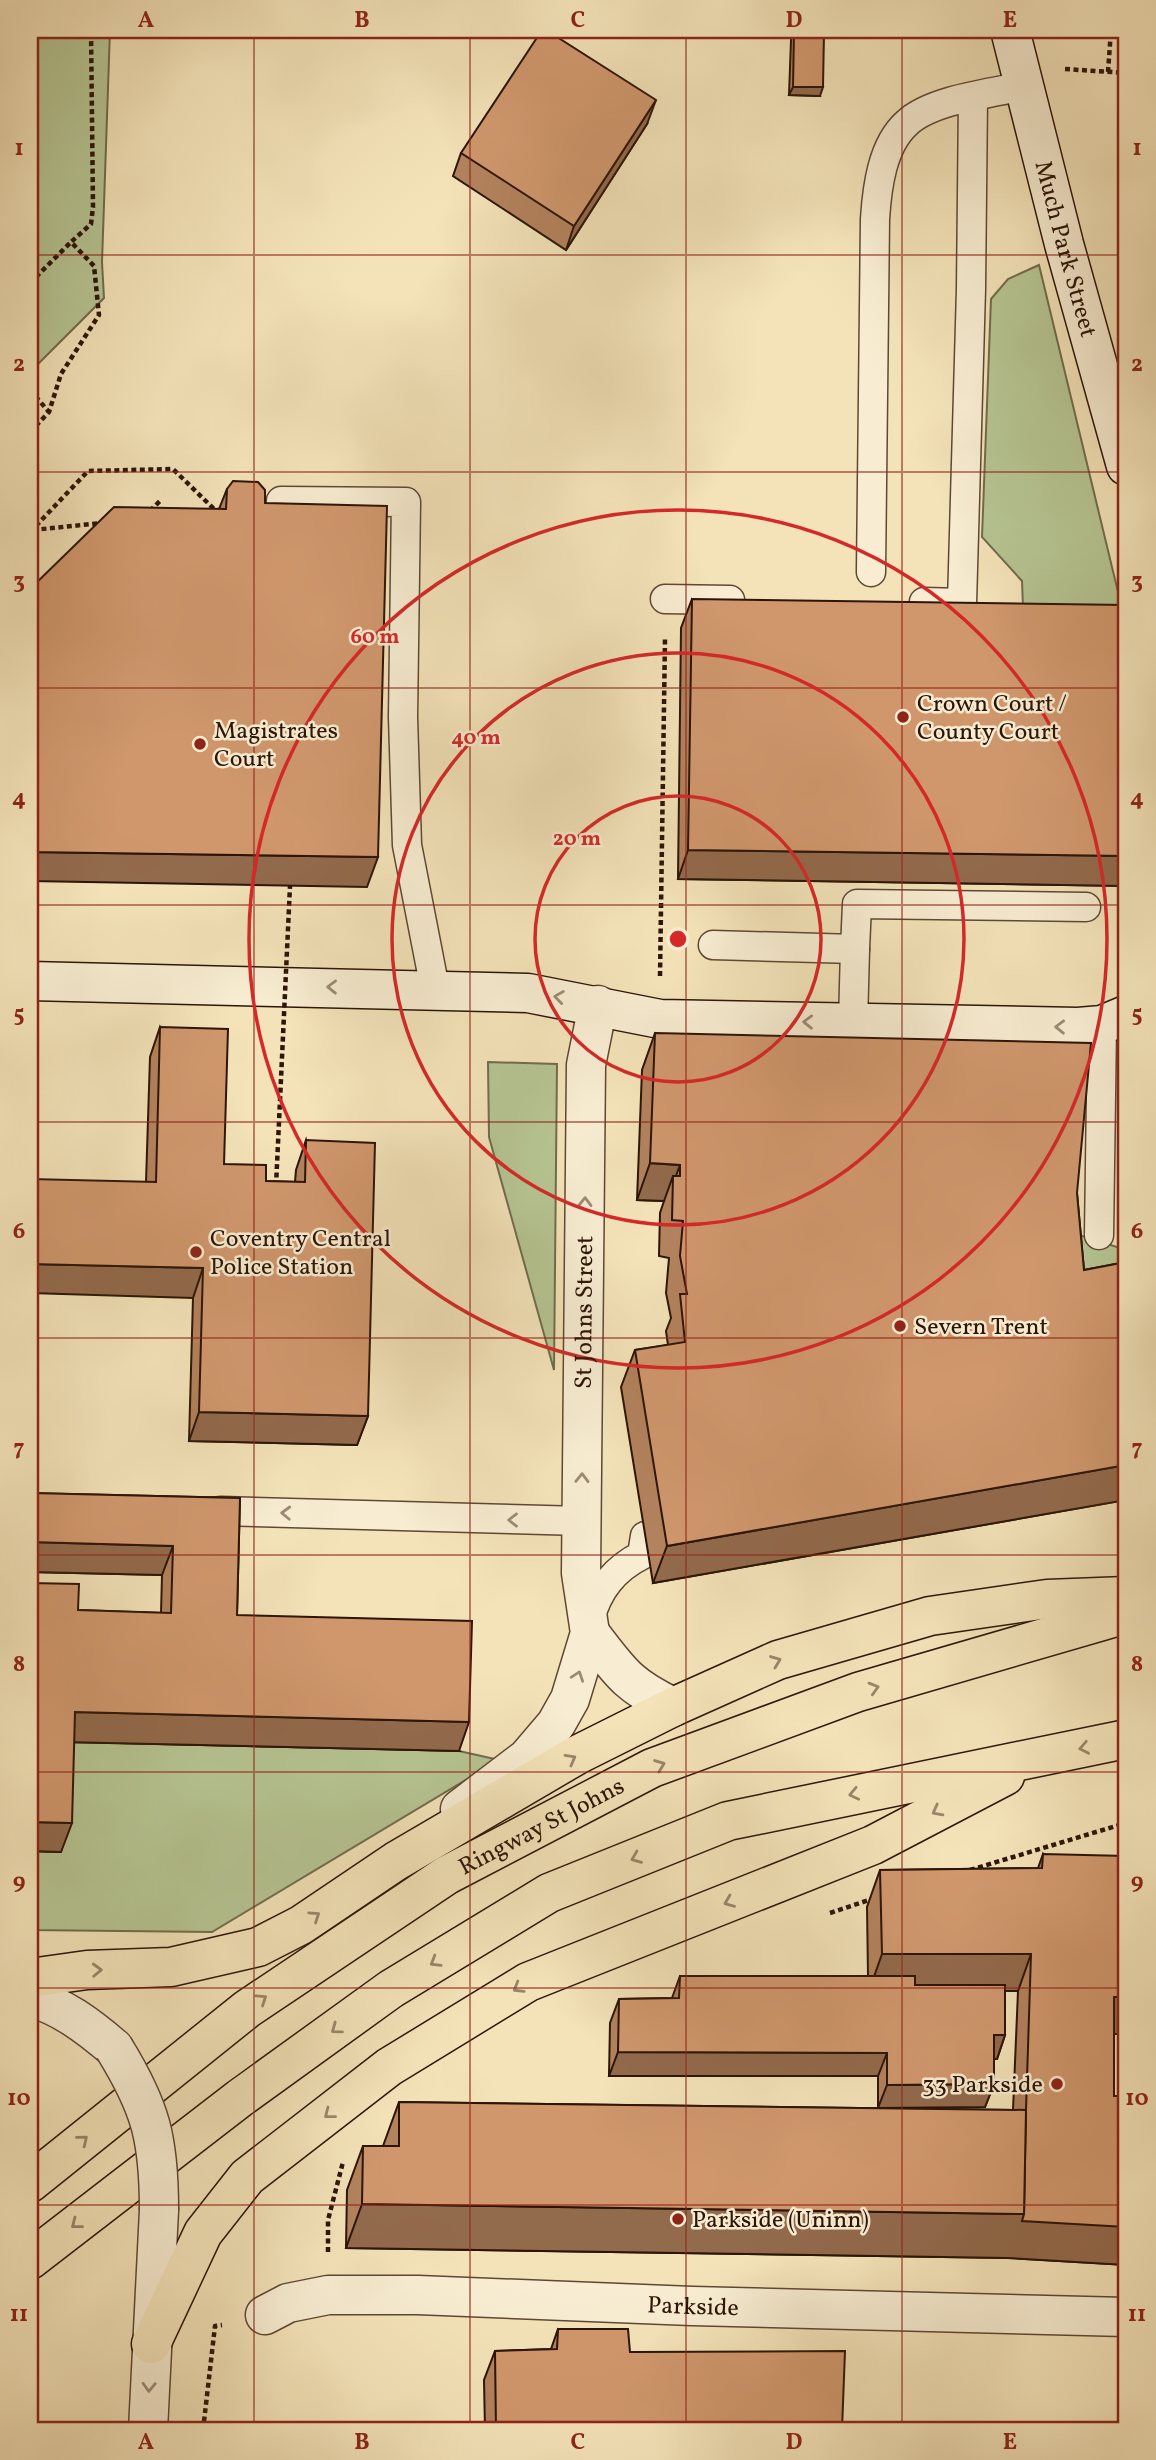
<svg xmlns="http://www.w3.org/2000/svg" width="1156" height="2460" font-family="Vollkorn,serif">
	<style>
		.green { fill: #b6c593; stroke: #716c4d; stroke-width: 2 }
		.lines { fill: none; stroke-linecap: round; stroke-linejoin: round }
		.service-casing { stroke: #5e4834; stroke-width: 31 }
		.minor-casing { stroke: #5e4834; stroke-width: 41 }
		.tertiary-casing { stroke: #5e4834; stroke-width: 41 }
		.secondary-casing { stroke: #2c1407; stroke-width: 41 }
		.trunk-casing { stroke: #2c1407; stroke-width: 41 }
		.path { stroke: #2c1407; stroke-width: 4.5; stroke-dasharray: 5 3.5; stroke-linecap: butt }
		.service { stroke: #f8edd2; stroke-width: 28 }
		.minor { stroke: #f8edd2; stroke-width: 38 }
		.tertiary { stroke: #f8edd2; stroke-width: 38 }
		.secondary { stroke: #f8edd2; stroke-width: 38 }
		.trunk { stroke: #f4e3b9; stroke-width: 38 }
		.tertiary-bridge-casing { stroke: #5e4834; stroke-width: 41; stroke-linecap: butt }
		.path-bridge { stroke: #2c1407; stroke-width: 4.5; stroke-dasharray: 5 3.5; stroke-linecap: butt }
		.tertiary-bridge { stroke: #f8edd2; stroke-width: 38 }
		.wall { fill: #b3825e; stroke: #2c1407; stroke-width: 2 }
		.shaded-wall { fill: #926a4c; stroke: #2c1407; stroke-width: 2 }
		.building { fill: #d0976d; stroke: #2c1407; stroke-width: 2 }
		.oneway { stroke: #9c8b77 }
		.oneway2 { stroke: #9a8669 }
		.grid { fill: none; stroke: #8f2418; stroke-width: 2; stroke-opacity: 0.55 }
		.ring { fill: none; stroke: #d62828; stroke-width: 3.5 }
		.poi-dot { fill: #8f2418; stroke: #f8edd2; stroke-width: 2.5 }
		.labels { text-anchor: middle; stroke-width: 5; stroke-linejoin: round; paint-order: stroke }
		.street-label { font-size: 24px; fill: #2c1407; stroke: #f8edd2 }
		.poi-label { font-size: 24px; fill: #2c1407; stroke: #f8edd2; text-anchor: start }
		.centre { fill: #d62828; stroke: #f8edd2; stroke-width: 3.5 }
		.ring-label { font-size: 21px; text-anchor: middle; font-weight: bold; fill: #d62828; stroke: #f8edd2; stroke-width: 5; stroke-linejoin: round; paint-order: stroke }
		.neatline { fill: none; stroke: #8f2418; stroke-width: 2.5 }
		.grid-label { font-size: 23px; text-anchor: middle; font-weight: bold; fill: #8f2418 }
	</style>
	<rect width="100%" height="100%" fill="#f4e3b9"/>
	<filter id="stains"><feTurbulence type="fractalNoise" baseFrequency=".00286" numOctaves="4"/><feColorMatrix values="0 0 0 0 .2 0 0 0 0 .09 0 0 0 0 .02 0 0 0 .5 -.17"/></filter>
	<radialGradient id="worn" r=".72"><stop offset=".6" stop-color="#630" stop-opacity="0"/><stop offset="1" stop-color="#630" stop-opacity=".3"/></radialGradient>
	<g class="green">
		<polygon points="30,30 110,30 102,262 104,298 30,372"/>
		<polygon points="1039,265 1126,625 1024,633 1022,581 982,537 991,299 1008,279"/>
		<polygon points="488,1062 557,1064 554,1370 489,1137"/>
		<polygon points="1063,1230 1120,1248 1126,1247 1126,1322 1071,1307"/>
		<polygon points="64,1742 459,1751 499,1760 212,1932 30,1930 30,1851 61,1852"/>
	</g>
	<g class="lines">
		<defs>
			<g id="service">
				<polyline points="281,501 406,502 403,717 407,845 435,989"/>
				<path d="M871 572 875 219C877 188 882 145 907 123 931 100 991 93 1024 86"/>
				<polyline points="665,599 730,600"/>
				<polyline points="924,602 962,603 971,289 973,97"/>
				<polyline points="713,945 855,949 857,904 1086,907"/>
				<polyline points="853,1023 855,949"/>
				<polyline points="1099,1235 1102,1025"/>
				<polyline points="203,1513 222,1511 582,1521"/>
				<path d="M590 1619C598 1590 614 1569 642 1555L645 1536"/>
			</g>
			<g id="minor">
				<path d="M590 1633C620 1672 627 1685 673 1707"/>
				<path id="s1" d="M460 1809 527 1758 556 1724 570 1699 590 1633 581 1573 586 1065 598 1005"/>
				<path id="s2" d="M265 2315 288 2303 328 2295H418L692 2306 1126 2317"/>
			</g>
			<g id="tertiary">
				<path d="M30 1997C63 2007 87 2025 114 2048"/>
				<polyline points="148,2430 159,2210"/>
			</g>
			<g id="secondary">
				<path id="s3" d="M1010 30 1064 244 1126 466"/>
				<polyline points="30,981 528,993 660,1019 1078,1027 1102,1025 1126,1015"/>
			</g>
			<g id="trunk">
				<polyline points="30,1978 87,1970 171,1967 258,1947 301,1925 396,1861 577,1755 673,1707 778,1660 930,1616 1047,1599 1126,1596"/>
				<path id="s4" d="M30 2183 247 2009 447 1875 652 1768 858 1692 1126 1614"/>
				<polyline points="30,2260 240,2098 391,1989 549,1893 728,1821 1126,1739"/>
				<polyline points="151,2344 203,2233 247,2177 389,2067 528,1982 873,1845 1005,1776"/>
			</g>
		</defs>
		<use href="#service" class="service-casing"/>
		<use href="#minor" class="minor-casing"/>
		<use href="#tertiary" class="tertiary-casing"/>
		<use href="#secondary" class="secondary-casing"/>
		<use href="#trunk" class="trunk-casing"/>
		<g class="path">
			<polyline points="1065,69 1126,73"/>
			<polyline points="1108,72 1111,30"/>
			<polyline points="30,283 71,242"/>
			<polyline points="30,390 49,412"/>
			<polyline points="30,432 49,412 61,374 99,315 94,266 71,242 91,224 93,207 91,30"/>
			<polyline points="150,511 161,500"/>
			<polyline points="30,528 32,530 88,471 173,469 216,511"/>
			<polyline points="33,530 101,523"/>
			<polyline points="660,976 665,638"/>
			<polyline points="970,1870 1126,1823"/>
			<polyline points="830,1913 875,1898"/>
			<polyline points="328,2252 328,2220 343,2162"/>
			<polyline points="203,2430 215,2326 222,2325"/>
		</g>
		<use href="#service" class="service"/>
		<use href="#minor" class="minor"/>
		<use href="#tertiary" class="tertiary"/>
		<use href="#secondary" class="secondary"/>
		<use href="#trunk" class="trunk"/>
		<defs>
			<path id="tertiary-bridge" d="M114 2048C151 2108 159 2139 159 2210"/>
		</defs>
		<use href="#tertiary-bridge" class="tertiary-bridge-casing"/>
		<polyline class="path-bridge" points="276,1186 290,886"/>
		<use href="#tertiary-bridge" class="tertiary-bridge"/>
	</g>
	<g class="wall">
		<polygon points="794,32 820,96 789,95 791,40"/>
		<polygon points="647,124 566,250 453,176 461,153"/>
		<polygon points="227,489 265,503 367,887 219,509"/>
		<polygon points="692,599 1125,886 678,879 681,628"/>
		<polygon points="160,1027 224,1164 266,1181 295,1182 296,1170 306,1140 368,1416 357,1445 189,1441 193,1298 146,1182 150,1057"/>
		<polygon points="655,1033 1077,1193 1084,1270 1126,1262 1126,1500 653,1583 621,1387 635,1350 668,1345 666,1331 671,1318 666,1293 669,1258 659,1256 660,1213 664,1201 637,1200 642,1070"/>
		<polygon points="30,1493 240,1498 237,1615 459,1751 74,1742 61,1852 30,1851 31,1583 78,1610 161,1613 162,1575 30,1572"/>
		<polygon points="1043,1854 1126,2034 1114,2034 1114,2096 1126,2096 1126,2265 1008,2258 346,2248 347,2190 363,2146 383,2146 399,2102 1013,2110 1018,1991 1005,1991 1005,2035 997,2059 994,2059 994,2084 985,2107 878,2108 878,2076 609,2076 610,2023 619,1999 672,1998 680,1976 868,1976 867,1907 880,1870 1038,1868"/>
		<polygon points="558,2329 630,2352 842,2430 485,2430 484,2380 495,2351 551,2349"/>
	</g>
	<g class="shaded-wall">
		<polygon points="793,87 823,87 820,96 789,95"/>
		<polygon points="656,100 647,124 566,250 574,226"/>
		<polygon points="688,850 1126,856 1126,883 1125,886 678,879"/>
		<polygon points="30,852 378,857 367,887 30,881"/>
		<polygon points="650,1163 680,1165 673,1184 673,1176 664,1201 637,1200"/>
		<polygon points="30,1264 203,1268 193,1298 30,1293"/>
		<polygon points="199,1412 368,1416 357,1445 189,1441"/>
		<polygon points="1126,1465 1126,1500 653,1583 667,1546"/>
		<polygon points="30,1542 173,1546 162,1575 30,1572"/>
		<polygon points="75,1712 469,1722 459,1751 64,1742"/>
		<polygon points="30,1822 72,1823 61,1852 30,1851"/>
		<polygon points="882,1954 1031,1954 1018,1991 869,1991"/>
		<polygon points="1114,1997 1126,1997 1126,2034 1101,2034"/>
		<polygon points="994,2035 1005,2035 997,2059 985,2059"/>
		<polygon points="618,2052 887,2053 878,2076 609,2076"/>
		<polygon points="994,2084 985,2107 878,2108 887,2085"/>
		<polygon points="362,2204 1024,2214 1126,2227 1126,2265 1008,2258 346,2248"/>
	</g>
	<g class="building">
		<polygon points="542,30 546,30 656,100 574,226 461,153"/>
		<polygon points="794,32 824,32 823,87 793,87"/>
		<polygon points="233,481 258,482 265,490 265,503 387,506 378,857 30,852 30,589 114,507 226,509 227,489"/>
		<polygon points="692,599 1126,605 1126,856 688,850"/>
		<polygon points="160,1027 228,1029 224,1164 266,1165 266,1181 305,1182 306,1140 375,1143 368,1416 199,1412 203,1268 30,1264 30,1179 156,1182"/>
		<polygon points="655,1033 1091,1043 1077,1193 1084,1270 1126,1262 1126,1465 667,1546 635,1350 685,1342 680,1294 687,1294 680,1256 683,1221 672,1220 673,1176 680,1176 680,1165 650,1163"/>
		<polygon points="30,1493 240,1498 237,1615 472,1621 469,1722 75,1712 72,1823 30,1822 31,1583 79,1584 78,1610 171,1613 173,1546 30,1542"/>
		<polygon points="1043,1854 1126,1856 1126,1997 1114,1997 1114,2096 1126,2096 1126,2227 1022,2221 1024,2214 1026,2110 1031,1954 882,1954 880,1870 1042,1868"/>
		<polygon points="680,1976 915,1976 915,1985 1005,1985 1005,2035 994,2035 994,2084 887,2085 887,2053 618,2052 619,1999 679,1998"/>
		<polygon points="399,2102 1026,2110 1024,2214 362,2204 363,2146 399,2146"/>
		<polygon points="558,2329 628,2329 630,2352 845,2351 842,2430 496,2430 495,2351 557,2349"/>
	</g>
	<defs><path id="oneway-chevron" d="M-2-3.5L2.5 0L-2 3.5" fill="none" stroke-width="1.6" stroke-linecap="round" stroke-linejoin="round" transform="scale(1.75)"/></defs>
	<g class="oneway">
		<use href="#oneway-chevron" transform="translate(332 987) rotate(-179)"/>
		<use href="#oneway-chevron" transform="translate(559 997) rotate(-172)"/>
		<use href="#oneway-chevron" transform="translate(808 1022) rotate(-179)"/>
		<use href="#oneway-chevron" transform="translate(1060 1027) rotate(-179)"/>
		<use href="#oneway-chevron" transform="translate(585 1202) rotate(-89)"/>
		<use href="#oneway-chevron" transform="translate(582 1478) rotate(-89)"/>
		<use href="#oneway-chevron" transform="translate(286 1513) rotate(-178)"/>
		<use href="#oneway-chevron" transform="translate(513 1520) rotate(-180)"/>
		<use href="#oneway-chevron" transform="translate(578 1676) rotate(-71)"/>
		<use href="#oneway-chevron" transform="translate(149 2387) rotate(92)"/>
	</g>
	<g class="oneway2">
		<use href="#oneway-chevron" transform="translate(776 1661) rotate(-21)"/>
		<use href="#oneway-chevron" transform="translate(874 1688) rotate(-16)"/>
		<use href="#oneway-chevron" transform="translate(1084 1748) rotate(169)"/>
		<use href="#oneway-chevron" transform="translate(571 1759) rotate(-29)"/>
		<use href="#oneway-chevron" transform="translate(660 1765) rotate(-21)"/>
		<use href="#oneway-chevron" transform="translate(854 1794) rotate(168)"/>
		<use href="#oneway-chevron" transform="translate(937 1811) rotate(152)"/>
		<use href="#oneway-chevron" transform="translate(636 1858) rotate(158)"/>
		<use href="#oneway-chevron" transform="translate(729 1902) rotate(158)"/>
		<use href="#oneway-chevron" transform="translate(315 1916) rotate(-34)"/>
		<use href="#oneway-chevron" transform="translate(435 1962) rotate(149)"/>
		<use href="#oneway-chevron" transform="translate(97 1970) rotate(-2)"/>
		<use href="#oneway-chevron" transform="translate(518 1988) rotate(149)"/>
		<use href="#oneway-chevron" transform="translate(262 1999) rotate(-34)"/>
		<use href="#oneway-chevron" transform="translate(336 2029) rotate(144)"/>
		<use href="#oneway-chevron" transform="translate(329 2114) rotate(142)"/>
		<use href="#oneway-chevron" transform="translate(83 2140) rotate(-39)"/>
		<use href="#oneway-chevron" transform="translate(76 2224) rotate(142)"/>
	</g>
	<path class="grid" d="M254 30V2430M470 30V2430M686 30V2430M902 30V2430M30 255H1126M30 472H1126M30 688H1126M30 905H1126M30 1122H1126M30 1338H1126M30 1555H1126M30 1772H1126M30 1988H1126M30 2205H1126"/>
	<g class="ring">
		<circle cx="678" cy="939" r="143"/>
		<circle cx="678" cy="939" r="286"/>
		<circle cx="678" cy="939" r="429"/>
	</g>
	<g class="poi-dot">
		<circle cx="903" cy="717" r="7"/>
		<circle cx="200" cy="744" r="7"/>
		<circle cx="196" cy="1252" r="7"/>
		<circle cx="900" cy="1326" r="7"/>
		<circle cx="1057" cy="2084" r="7"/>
		<circle cx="678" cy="2219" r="7"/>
	</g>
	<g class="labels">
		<g class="street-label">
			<text dy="8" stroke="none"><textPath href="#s3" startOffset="226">Much Park Street</textPath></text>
			<text dy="8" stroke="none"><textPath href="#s1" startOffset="548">St Johns Street</textPath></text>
			<text dy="8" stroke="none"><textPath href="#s4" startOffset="625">Ringway St Johns</textPath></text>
			<text dy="8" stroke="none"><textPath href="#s2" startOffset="432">Parkside</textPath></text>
		</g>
		<g class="poi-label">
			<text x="917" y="711">Crown Court /<tspan x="917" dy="28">County Court</tspan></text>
			<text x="214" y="738">Magistrates<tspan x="214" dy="28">Court</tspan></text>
			<text x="210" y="1246">Coventry Central<tspan x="210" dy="28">Police Station</tspan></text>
			<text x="914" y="1334">Severn Trent</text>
			<text x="1043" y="2092" text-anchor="end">33 Parkside</text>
			<text x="692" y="2227">Parkside (Uninn)</text>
		</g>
	</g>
	<circle cx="678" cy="939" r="10" class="centre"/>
	<g class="ring-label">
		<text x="375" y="643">60 m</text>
		<text x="476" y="744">40 m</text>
		<text x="577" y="845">20 m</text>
	</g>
	<rect width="1156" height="2460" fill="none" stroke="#f4e3b9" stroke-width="77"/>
	<rect x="38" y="38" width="1080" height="2384" class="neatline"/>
	<g class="grid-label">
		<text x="146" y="27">A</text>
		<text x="362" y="27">B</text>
		<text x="578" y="27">C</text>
		<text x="794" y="27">D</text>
		<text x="1010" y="27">E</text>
		<text x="19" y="155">1</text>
		<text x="1137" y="155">1</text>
		<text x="19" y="371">2</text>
		<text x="1137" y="371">2</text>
		<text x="19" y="588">3</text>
		<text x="1137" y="588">3</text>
		<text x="19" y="805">4</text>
		<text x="1137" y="805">4</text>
		<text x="19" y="1021">5</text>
		<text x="1137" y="1021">5</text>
		<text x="19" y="1238">6</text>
		<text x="1137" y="1238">6</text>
		<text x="19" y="1455">7</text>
		<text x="1137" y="1455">7</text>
		<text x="19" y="1671">8</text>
		<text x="1137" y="1671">8</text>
		<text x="19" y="1888">9</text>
		<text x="1137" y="1888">9</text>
		<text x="19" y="2105">10</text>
		<text x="1137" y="2105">10</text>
		<text x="19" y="2321">11</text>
		<text x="1137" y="2321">11</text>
		<text x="146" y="2449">A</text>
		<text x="362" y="2449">B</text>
		<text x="578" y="2449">C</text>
		<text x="794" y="2449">D</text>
		<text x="1010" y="2449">E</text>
	</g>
	<rect width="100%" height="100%" filter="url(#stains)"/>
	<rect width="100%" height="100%" fill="url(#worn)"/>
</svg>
